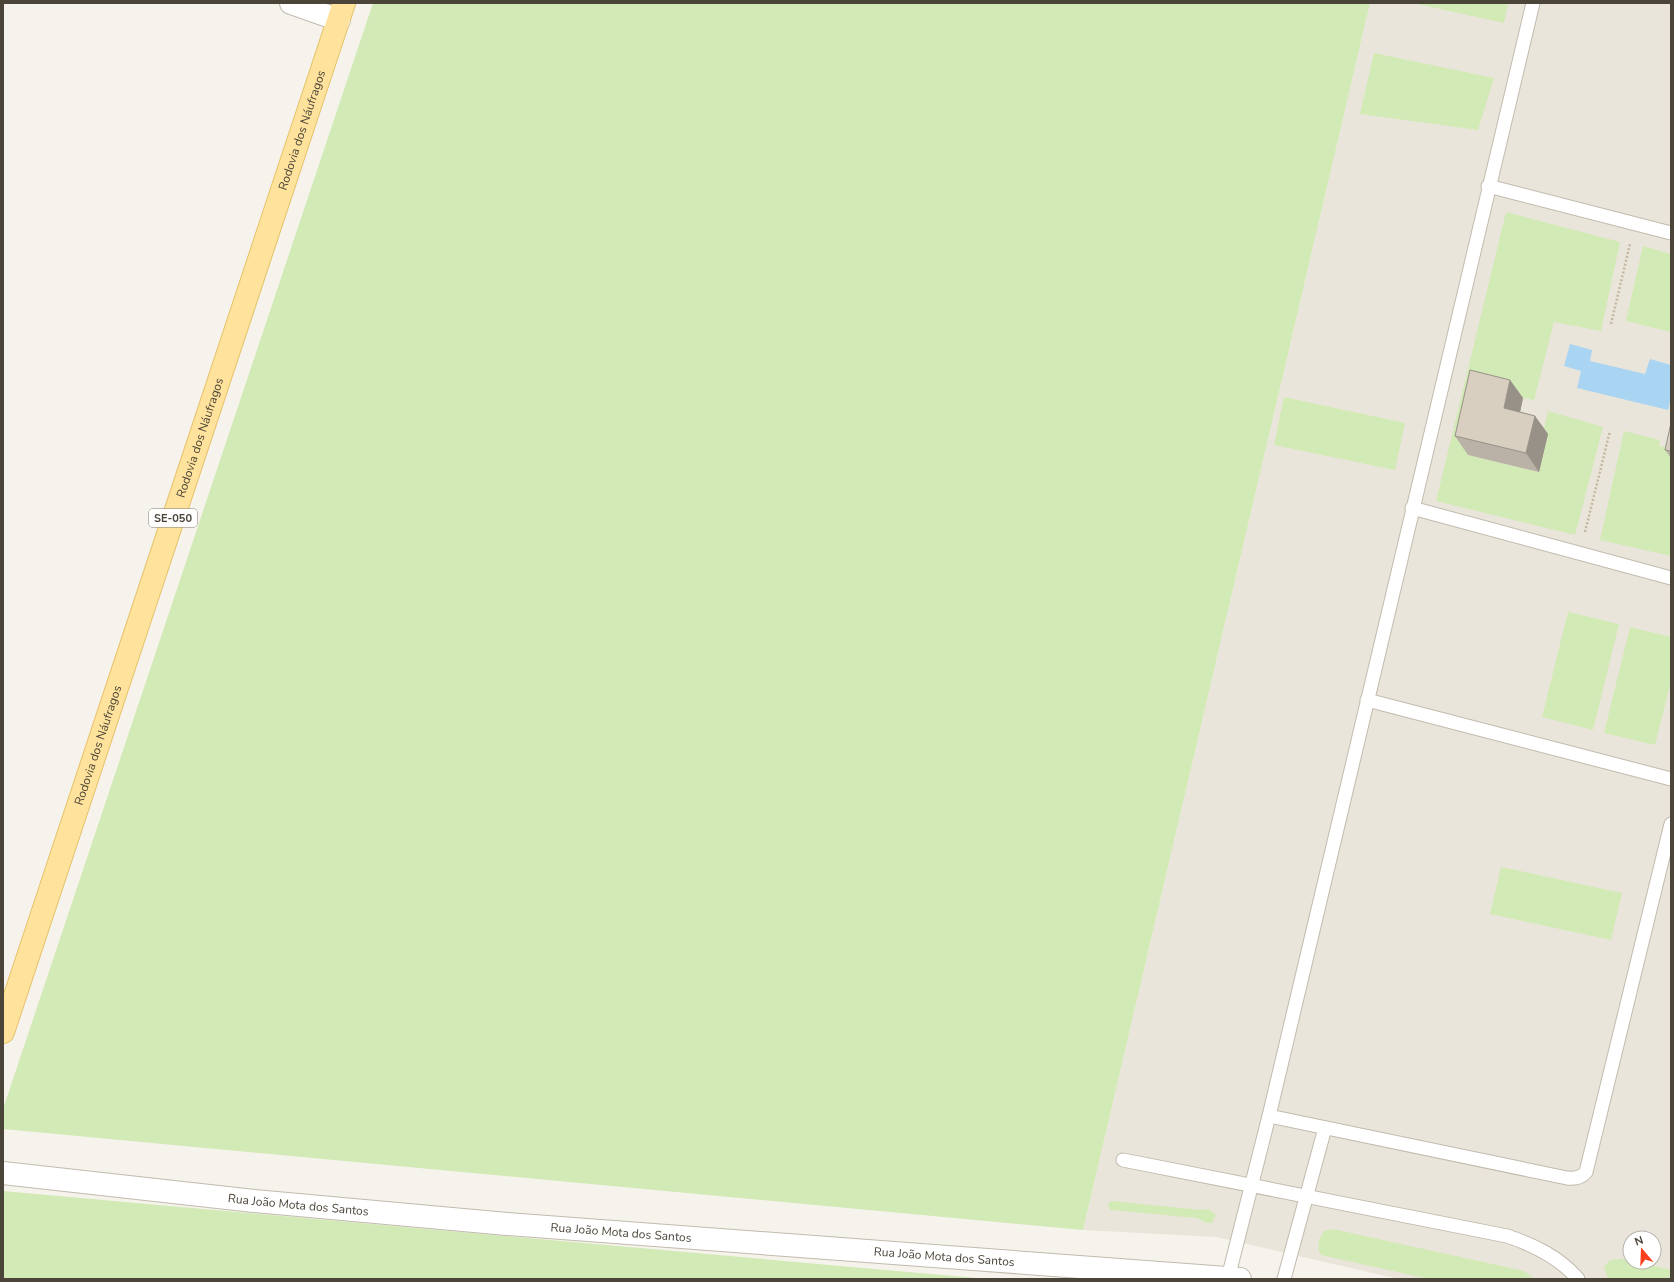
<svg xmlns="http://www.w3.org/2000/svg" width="1674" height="1282" font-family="'Nunito Sans',sans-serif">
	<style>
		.residential { fill: #eae5da; fill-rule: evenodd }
		.green { fill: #d2eab5 }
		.water { fill: #a9d4f2 }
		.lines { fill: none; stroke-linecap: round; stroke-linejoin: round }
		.service-casing { stroke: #c2bbae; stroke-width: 15 }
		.minor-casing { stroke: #c2bbae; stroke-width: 24 }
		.primary-casing { stroke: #e6c16a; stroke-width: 24 }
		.path { stroke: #c4b79f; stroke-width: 2.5; stroke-dasharray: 2 2; stroke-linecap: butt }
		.service { stroke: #fff; stroke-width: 13 }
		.minor { stroke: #fff; stroke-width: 22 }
		.primary { stroke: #ffe39c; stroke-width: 22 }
		.wall { fill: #bab2a6 }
		.shaded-wall { fill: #979187 }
		.building { fill: #d8cfc1; stroke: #979187 }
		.labels { text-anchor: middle; stroke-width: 4; stroke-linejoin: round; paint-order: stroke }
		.shield { fill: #fff; stroke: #817c74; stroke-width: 1 }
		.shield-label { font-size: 11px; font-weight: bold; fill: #4b4439 }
		.street-label { font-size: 12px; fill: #4b4439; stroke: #fff }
	</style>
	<rect width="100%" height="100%" fill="#f6f3ec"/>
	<path class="residential" d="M1370 3H1671V1279H1399L1216 1237 1083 1230ZM1630 1238H1654V1262H1630Z"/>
	<g class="green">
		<polygon points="373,3 1370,3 1083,1230 3,1129 3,1109"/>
		<polygon points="1413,3 1508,3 1504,23"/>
		<polygon points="1374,53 1494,78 1478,130 1360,114"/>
		<polygon points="1506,212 1620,242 1601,331 1554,322 1534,400 1523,398 1468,455 1539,472 1543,433 1548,411 1603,427 1575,535 1436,501"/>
		<polygon points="1643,246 1671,254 1671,332 1626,321"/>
		<polygon points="1284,397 1405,423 1395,470 1274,445"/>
		<polygon points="1624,431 1660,440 1659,446 1671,448 1671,556 1600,540"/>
		<polygon points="1568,612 1619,624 1593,730 1542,717"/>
		<polygon points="1630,627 1671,637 1671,681 1655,745 1604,733"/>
		<polygon points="1501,867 1622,893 1611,940 1490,914"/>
		<polygon points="3,1191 908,1272 989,1279 3,1279"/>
		<polygon points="1113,1201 1201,1210 1209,1209 1216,1215 1212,1223 1207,1223 1197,1218 1111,1210 1108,1206 1109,1202"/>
		<path d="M1333 1229 1524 1271 1535 1279H1429L1321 1255C1316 1246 1319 1239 1324 1231Z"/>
		<polygon points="1622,1259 1671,1270 1671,1279 1608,1279 1604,1267 1610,1260"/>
	</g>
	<polygon class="water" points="1570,344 1592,350 1590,361 1645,374 1650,359 1671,365 1671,398 1668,410 1577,388 1581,371 1564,366"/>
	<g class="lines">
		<defs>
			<g id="service">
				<polyline points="1488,186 1671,233"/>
				<polyline points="1412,508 1671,578"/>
				<polyline points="1367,700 1671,779"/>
				<path d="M1269 1116 1567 1178C1575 1179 1581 1178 1586 1172L1671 824"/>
				<path d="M1123 1160 1507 1236C1534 1245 1559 1257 1578 1279"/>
				<polyline points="1228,1278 1269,1116 1533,3"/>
				<polyline points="1284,1279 1325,1128"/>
			</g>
			<g id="minor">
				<polyline points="291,3 339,20"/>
				<path id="s1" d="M3 1173 254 1201 507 1224 1240 1279"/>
			</g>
			<g id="primary">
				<path id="s2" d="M3 1032 344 3"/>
			</g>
		</defs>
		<use href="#service" class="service-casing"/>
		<use href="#minor" class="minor-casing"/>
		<use href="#primary" class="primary-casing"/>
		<g class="path">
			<polyline points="1611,324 1630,244"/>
			<polyline points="1585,532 1610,431"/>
		</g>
		<use href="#service" class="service"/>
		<use href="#minor" class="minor"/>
		<use href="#primary" class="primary"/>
	</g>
	<g class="wall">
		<polygon points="1510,380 1523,398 1520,412 1535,416 1548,434 1539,472 1468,455 1455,436"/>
		<polygon points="1671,423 1671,458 1665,450"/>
	</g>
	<g class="shaded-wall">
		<polygon points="1510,380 1523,398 1517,427 1504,408"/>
		<polygon points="1535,416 1548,434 1539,472 1526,453"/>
	</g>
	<g class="building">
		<polygon points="1470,370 1510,380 1504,408 1535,416 1526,453 1455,436"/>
		<polygon points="1671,423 1671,451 1665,450"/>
	</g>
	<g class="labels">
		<rect class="shield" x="149" y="509" width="48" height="18" rx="3"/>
		<g class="shield-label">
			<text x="173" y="522">SE-050</text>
		</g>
		<g class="street-label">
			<text dy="4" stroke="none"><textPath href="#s2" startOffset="950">Rodovia dos Náufragos</textPath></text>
			<text dy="4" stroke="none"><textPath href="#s2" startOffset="626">Rodovia dos Náufragos</textPath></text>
			<text dy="4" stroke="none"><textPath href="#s2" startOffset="302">Rodovia dos Náufragos</textPath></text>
			<text dy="4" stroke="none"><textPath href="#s1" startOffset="297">Rua João Mota dos Santos</textPath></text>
			<text dy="4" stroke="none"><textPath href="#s1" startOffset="621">Rua João Mota dos Santos</textPath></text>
			<text dy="4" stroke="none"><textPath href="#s1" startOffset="945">Rua João Mota dos Santos</textPath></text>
		</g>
	</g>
	<rect width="1674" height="1282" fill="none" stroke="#4b4439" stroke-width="8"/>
	<g transform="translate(1642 1250) rotate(341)"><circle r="19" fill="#ffffff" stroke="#b7b4b0"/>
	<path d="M0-3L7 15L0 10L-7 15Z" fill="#fc3f1d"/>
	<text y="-6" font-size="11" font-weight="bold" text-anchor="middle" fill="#4b4439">N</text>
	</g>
</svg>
